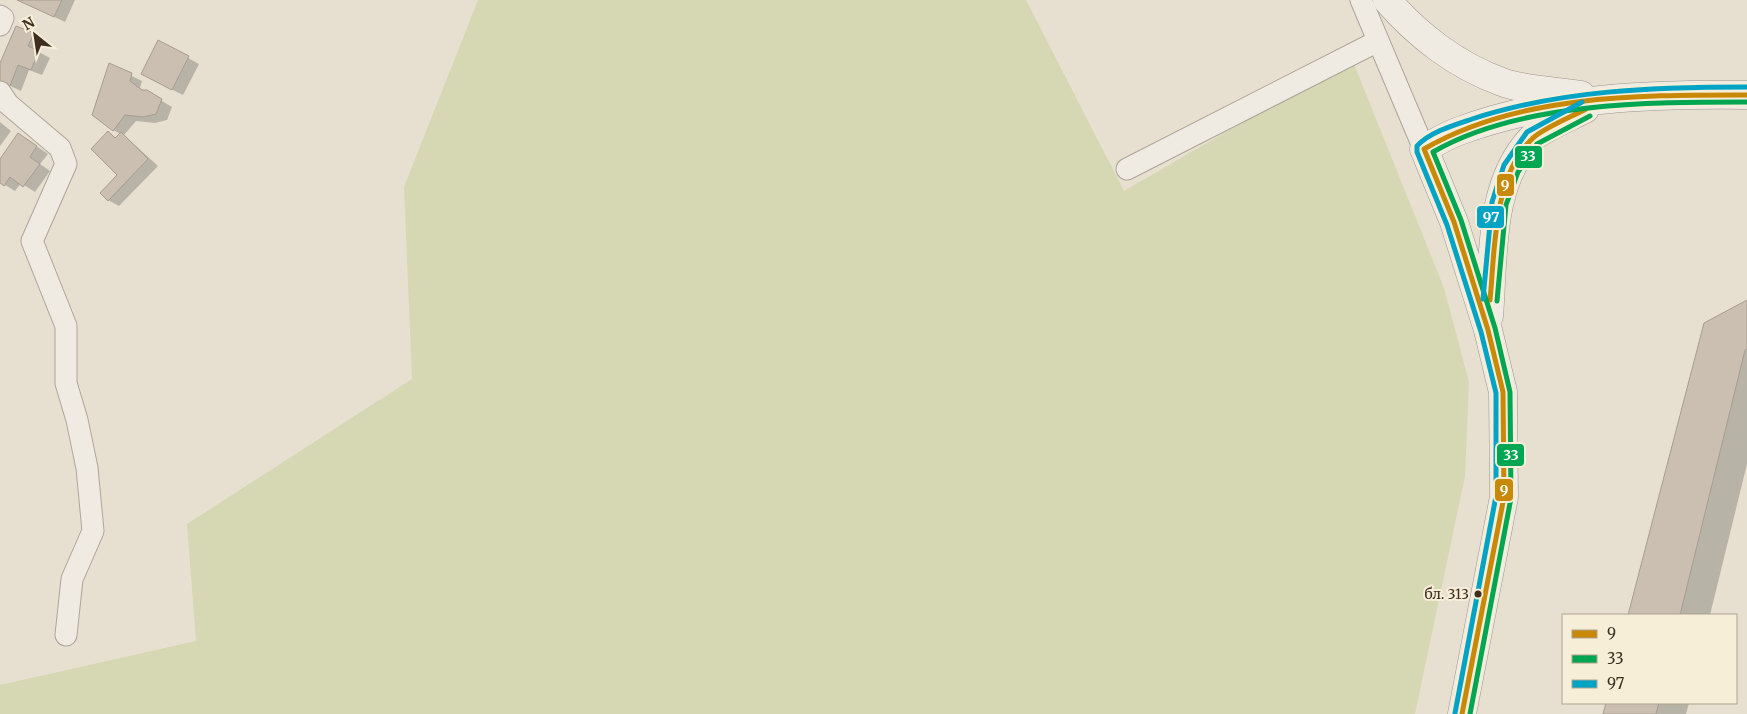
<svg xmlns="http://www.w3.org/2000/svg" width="1747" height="714" font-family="Merriweather,serif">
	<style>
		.green { fill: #d6d7b3 }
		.shadow { fill: #0003 }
		.building { fill: #cbbfb2; stroke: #a89c90 }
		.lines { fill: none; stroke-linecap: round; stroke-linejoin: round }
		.street-casing { stroke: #ada599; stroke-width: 23 }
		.secondary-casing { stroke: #9c958a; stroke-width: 29 }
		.street { stroke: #efebe3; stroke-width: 21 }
		.secondary { stroke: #efebe3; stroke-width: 28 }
		.bus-1-casing { stroke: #f7eed8; stroke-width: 9 }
		.bus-2-casing { stroke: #f7eed8; stroke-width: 9 }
		.bus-3-casing { stroke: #f7eed8; stroke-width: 9 }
		.bus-1 { stroke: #c88808; stroke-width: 5 }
		.bus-2 { stroke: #00a651; stroke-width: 5 }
		.bus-3 { stroke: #03a3c5; stroke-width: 5 }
		.bus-dot { fill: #3d2e20; stroke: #f7eed8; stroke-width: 2 }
		.labels { text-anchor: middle; stroke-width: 4; stroke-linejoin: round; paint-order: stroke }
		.bus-label { font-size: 14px; fill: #3d2e20; stroke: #f7eed8; text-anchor: end }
		.line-badge { stroke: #f7eed8; stroke-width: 2 }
		.badge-label { font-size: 14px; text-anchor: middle; font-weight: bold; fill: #fff }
	</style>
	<rect width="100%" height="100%" fill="#e7e0d1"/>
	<polygon class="green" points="478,0 1026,0 1124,191 1352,59 1444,288 1469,382 1465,476 1415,714 0,714 0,685 196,641 187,524 412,379 404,187"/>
	<g class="shadow">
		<polygon points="19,0 75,0 65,22"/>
		<polygon points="33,34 44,41 39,52 50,58 42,75 29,70 21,91 0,81 0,66"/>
		<polygon points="159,42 199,64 183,95 153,80"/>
		<polygon points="109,65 142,81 140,88 172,107 167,120 155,123 136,121 124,135 158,166 119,206 108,200 119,175 108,133 117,138 121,134 113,130"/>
		<polygon points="0,122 11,131 0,146"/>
		<polygon points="29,141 48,154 40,164 50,171 35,192 21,183 15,191 0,182 0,161"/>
		<polygon points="1747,302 1747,464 1710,615 1630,615 1705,324"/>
		<polygon points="1607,703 1689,703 1686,714 1604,714"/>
	</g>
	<g class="building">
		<polygon points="17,0 62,0 54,17"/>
		<polygon points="16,26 34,33 28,46 39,51 31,70 18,65 10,86 0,82 0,63"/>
		<polygon points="158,40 189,56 172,90 141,74"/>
		<polygon points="109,63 132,73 130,81 142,90 147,90 162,99 156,114 143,117 125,115 113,131 92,115"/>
		<polygon points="108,131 115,138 121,132 148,159 108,201 100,193 117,175 91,149"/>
		<polygon points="18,133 37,146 30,157 40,164 23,187 10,177 4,186 0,183 0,159"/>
		<polygon points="1747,300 1747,349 1745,350 1680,615 1628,615 1704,323"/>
		<polygon points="1606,703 1659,703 1656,714 1603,714"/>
	</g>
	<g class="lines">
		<defs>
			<g id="street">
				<polyline points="1361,0 1424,149"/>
				<polyline points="0,16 3,18 0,25"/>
				<polyline points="0,92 8,104 60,148 66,164 32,241 66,326 66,383 77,420 87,468 93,531 72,579 66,635"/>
				<polyline points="1127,169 1378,41"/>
			</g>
			<g id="secondary">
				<path d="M1387 0C1417 35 1457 66 1502 82 1522 90 1558 91 1581 95"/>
				<path d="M1489 316C1494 258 1488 185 1531 139 1539 130 1572 116 1585 109"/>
				<path d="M1462 714 1504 497 1503 392 1488 330 1454 222 1424 149C1436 142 1449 134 1462 130 1552 97 1652 94 1747 95"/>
			</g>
		</defs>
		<use href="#street" class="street-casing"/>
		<use href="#secondary" class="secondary-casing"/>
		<use href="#street" class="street"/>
		<use href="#secondary" class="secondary"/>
		<defs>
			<g id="bus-1">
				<path d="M1490 300C1495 250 1493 176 1532 139 1541 129 1573 116 1586 109"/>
				<path d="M1462 714 1504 497 1503 392 1488 330 1454 222 1424 149C1519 94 1641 95 1747 95"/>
			</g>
			<g id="bus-2">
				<polyline points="1497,301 1506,205 1518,172 1537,144 1590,116"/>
				<path d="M1470 714 1511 498 1510 392 1495 328 1461 220 1433 152C1519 102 1650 102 1747 102"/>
			</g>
			<g id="bus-3">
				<polyline points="1483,299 1492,202 1504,165 1527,132 1582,102"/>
				<path d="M1455 713 1496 496V393L1481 332 1447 225 1417 152V146C1430 132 1454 125 1472 119 1561 90 1654 87 1747 87"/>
			</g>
		</defs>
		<use href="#bus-1" class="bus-1-casing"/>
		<use href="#bus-2" class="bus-2-casing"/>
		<use href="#bus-3" class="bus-3-casing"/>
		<use href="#bus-1" class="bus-1"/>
		<use href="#bus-2" class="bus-2"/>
		<use href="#bus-3" class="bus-3"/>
	</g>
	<circle class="bus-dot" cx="1478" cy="594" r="4.5"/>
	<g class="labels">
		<g class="bus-label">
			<text x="1469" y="599">бл. 313</text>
		</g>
	</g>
	<g class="line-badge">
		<rect x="1514" y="145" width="29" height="24" rx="5" fill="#00a651"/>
		<rect x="1496" y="173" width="19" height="24" rx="5" fill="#c88808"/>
		<rect x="1476" y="205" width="29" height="24" rx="5" fill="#03a3c5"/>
		<rect x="1496" y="443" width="29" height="24" rx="5" fill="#00a651"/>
		<rect x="1494" y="478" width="20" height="24" rx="5" fill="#c88808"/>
	</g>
	<g class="badge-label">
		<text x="1528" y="161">33</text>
		<text x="1505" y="190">9</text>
		<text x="1491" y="222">97</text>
		<text x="1511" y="460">33</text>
		<text x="1504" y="495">9</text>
	</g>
	<rect x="1562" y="614" width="175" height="90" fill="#f7eed8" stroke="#ada18e"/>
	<rect x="1572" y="630" width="25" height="8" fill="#c88808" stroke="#ada18e"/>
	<text x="1607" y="639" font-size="15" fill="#3d2e20">9</text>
	<rect x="1572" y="655" width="25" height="8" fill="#00a651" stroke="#ada18e"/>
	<text x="1607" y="664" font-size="15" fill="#3d2e20">33</text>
	<rect x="1572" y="680" width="25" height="8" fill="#03a3c5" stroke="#ada18e"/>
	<text x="1607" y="689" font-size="15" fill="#3d2e20">97</text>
	<g transform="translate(35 35) rotate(330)" stroke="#f7eed8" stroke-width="4" paint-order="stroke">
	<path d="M0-4L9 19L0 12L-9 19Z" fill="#3d2e20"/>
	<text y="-8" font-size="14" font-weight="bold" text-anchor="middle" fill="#3d2e20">N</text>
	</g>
</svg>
